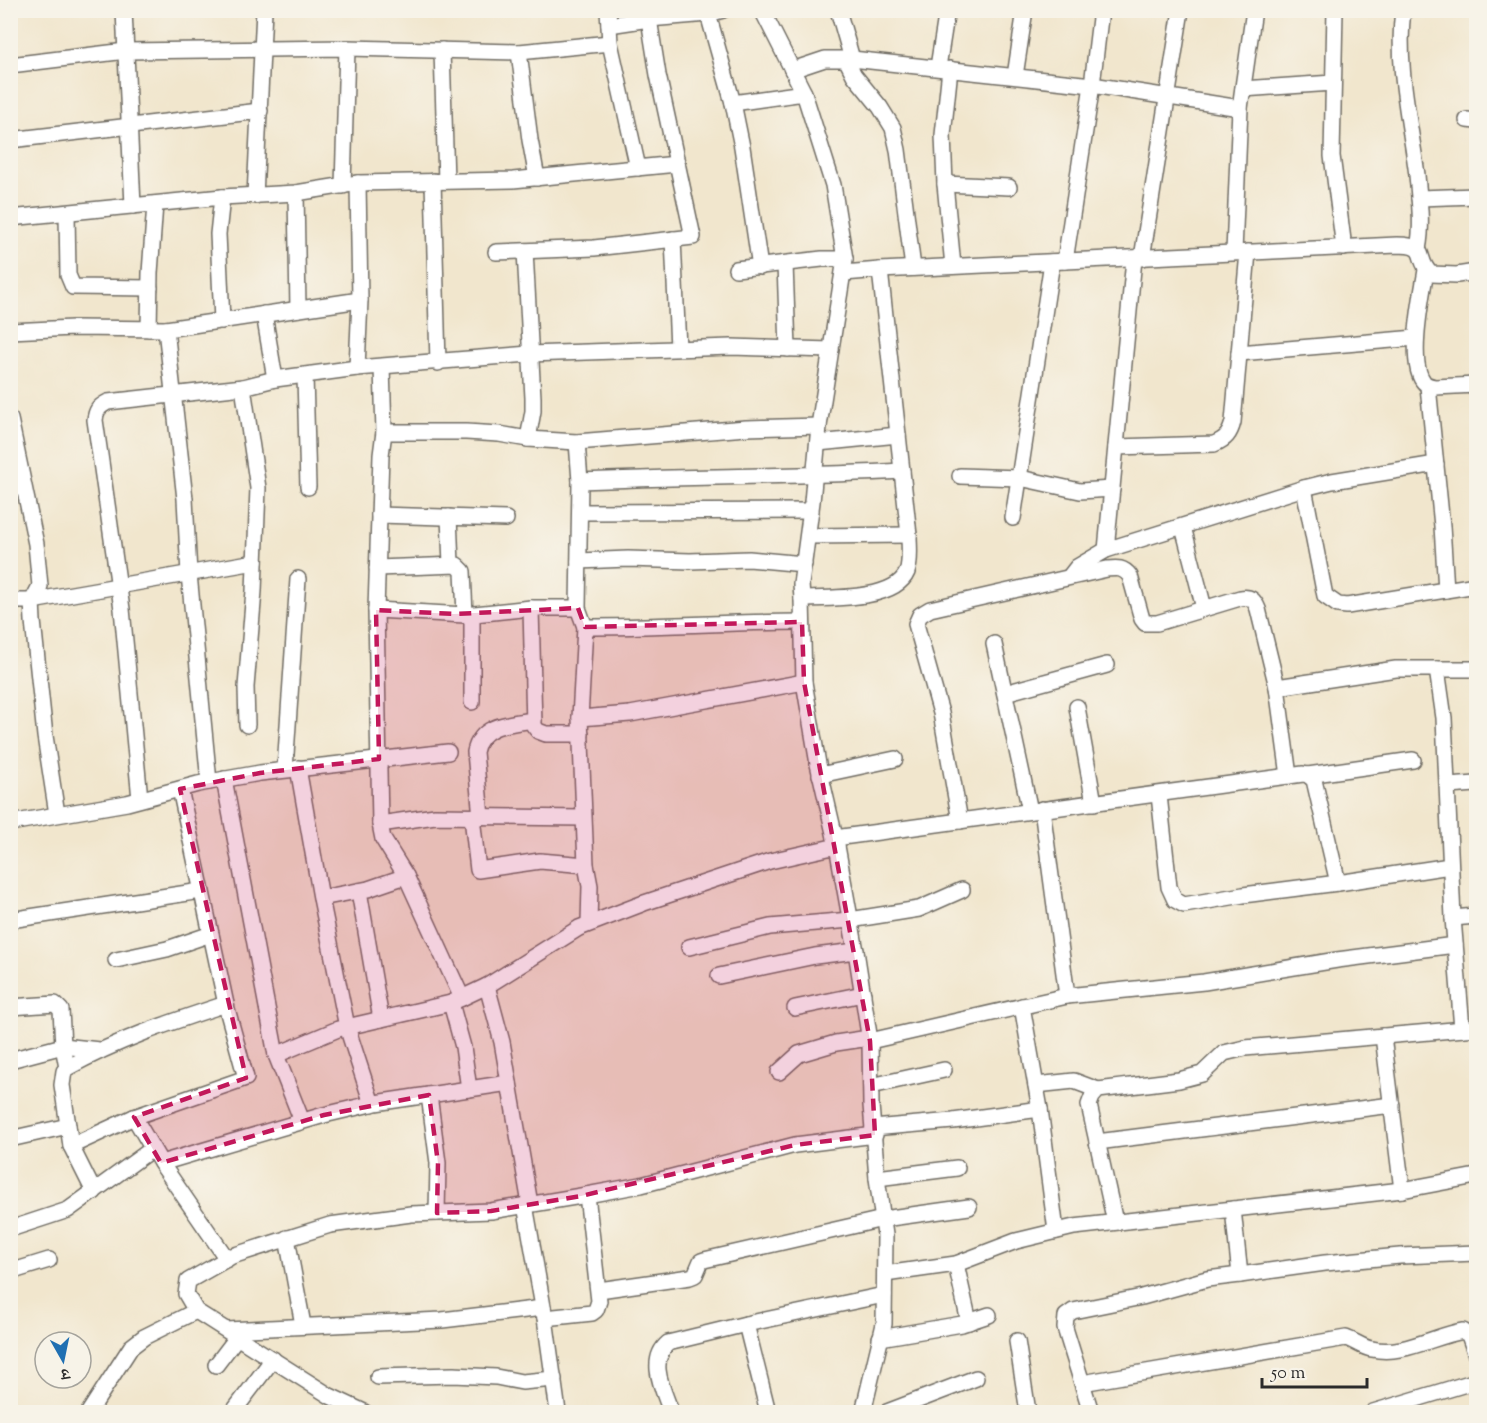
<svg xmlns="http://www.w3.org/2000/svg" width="1487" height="1423" font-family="'Sorts Mill Goudy','Noto Serif Devanagari',serif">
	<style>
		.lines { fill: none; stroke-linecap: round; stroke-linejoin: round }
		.minor-casing { stroke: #706c64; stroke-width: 18 }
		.minor { stroke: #fff; stroke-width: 15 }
		.marked { fill: #c2185b; fill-opacity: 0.2; stroke: #c2185b; stroke-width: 4.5; stroke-dasharray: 12 8; stroke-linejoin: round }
	</style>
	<rect width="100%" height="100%" fill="#f7f3e8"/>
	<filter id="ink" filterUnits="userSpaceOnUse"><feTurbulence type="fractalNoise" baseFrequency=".0167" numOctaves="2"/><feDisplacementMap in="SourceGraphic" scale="12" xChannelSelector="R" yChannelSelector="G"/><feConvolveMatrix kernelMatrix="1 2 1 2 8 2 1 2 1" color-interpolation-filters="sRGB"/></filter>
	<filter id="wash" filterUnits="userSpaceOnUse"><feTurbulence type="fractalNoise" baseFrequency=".008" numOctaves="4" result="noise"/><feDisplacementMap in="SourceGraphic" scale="24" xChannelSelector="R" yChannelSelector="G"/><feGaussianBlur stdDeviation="1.35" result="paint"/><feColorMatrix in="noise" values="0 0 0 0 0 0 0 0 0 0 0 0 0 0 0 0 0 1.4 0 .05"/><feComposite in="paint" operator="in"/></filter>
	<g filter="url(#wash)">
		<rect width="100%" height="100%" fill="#f1e6cd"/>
	</g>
	<g filter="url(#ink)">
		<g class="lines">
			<defs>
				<g id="minor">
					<polyline points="124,10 133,206"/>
					<polyline points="608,10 610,43 638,168"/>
					<polyline points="762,10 804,93 833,185 845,259 819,426 812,502 801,584 802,599 804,682 818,764 837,846 856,951 870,1041 871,1105 877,1178 885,1235 884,1324 863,1412"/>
					<polyline points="838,10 852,59"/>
					<polyline points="1335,10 1332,156 1344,248"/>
					<path d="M1403 10C1396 66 1410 120 1417 175 1419 199 1423 225 1418 249"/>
					<polyline points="708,14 733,103 742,147 760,267"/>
					<polyline points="609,25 649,19 708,14 723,10"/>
					<polyline points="442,50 446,181"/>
					<polyline points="519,52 530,140 537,178"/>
					<polyline points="846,59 854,75 880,107 893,128 898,150 913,268"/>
					<polyline points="10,65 126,51 347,48 519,52 610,43"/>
					<polyline points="938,67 947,10"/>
					<polyline points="950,69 943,135 945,184 953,266"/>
					<polyline points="792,70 825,59 852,59 1092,85 1240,108"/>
					<polyline points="1015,76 1025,10"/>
					<polyline points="1243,89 1333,83"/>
					<polyline points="733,103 804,93"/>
					<polyline points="1467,120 1476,121"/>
					<polyline points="10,140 260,111"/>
					<polyline points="433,181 438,363"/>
					<polyline points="945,184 1009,187"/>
					<polyline points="343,186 347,48"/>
					<polyline points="296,193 298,309"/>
					<polyline points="255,196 264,10"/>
					<polyline points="222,197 218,234 222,321"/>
					<polyline points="1419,198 1476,196"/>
					<polyline points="67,213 68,275 73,287 150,288"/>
					<polyline points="10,218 222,197 296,193 358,183 513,180 677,164"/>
					<polyline points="673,239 678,348"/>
					<polyline points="525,251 533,398 533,411 528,439"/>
					<polyline points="496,252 594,248 693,237 658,75 649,19"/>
					<polyline points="1234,252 1240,108 1254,10"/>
					<polyline points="1142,258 1181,10"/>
					<polyline points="1065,261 1092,85 1101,10"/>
					<polyline points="785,264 788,349"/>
					<polyline points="736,269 822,259 845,259"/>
					<path d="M1426 270C1422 295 1408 361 1423 381 1425 385 1431 386 1435 387L1476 385"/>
					<path d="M844 273 880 270 1397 245C1431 245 1414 258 1431 274L1457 275 1476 272"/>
					<polyline points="264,314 275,379"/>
					<polyline points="149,329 150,273 155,204"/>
					<polyline points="166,329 185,499 189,574 209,782"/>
					<polyline points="10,331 73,328 166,329 360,300"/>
					<polyline points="1239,353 1416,338"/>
					<polyline points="382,367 384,432 381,455 376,610 380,824 383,839 406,876 462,998"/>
					<polyline points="357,368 360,300 358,183"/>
					<polyline points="305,376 308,487"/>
					<polyline points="1428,386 1442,526 1446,590"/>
					<polyline points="243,387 258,488 254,591 246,687 247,725"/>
					<polyline points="10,419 36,544 40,586 32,601 33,621 45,736 57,814"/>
					<polyline points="384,432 466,432 499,434 528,439 577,442 746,428 819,426"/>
					<polyline points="577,442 580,481 578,608 585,627 580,718 586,865 590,886 589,923"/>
					<polyline points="818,443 898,435"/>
					<path d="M1116 447 1214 444C1226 439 1230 434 1233 422L1248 252"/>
					<polyline points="960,476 1020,478 1080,491 1112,489"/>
					<path d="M580 481C687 476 794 477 902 471"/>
					<polyline points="1304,488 1325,596 1338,605 1347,606 1476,585"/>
					<polyline points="580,512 811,511"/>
					<polyline points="379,515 506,519"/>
					<polyline points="449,517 451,564"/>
					<polyline points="1013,518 1052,262"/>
					<polyline points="1183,527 1204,608"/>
					<polyline points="808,536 909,535"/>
					<polyline points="1106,550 1134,259"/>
					<polyline points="579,561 628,559 690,561 749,559 804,564"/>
					<polyline points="377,568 457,565 463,571 465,615"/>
					<polyline points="1070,576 1077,567 1106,550 1304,488 1332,481 1436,464"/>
					<path d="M802 599C828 598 895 601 907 572 911 561 909 547 909 535L880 270"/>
					<polyline points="10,601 32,601 255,562"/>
					<polyline points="531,608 534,726 538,731 546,734 581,734"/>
					<polyline points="376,610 465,615 531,608 578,608"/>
					<polyline points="472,615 472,702"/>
					<path d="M585 627C658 627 730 622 802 622"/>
					<polyline points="994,644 1030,811"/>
					<polyline points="1437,669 1444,718 1453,918 1462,1029"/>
					<polyline points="1277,687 1396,669 1476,669"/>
					<polyline points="1005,693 1107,665"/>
					<polyline points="1077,707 1094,803"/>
					<polyline points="580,718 630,714 804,682"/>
					<polyline points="298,768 321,898 347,1027 372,1104"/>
					<polyline points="285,769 298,579"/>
					<polyline points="820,775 895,759"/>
					<polyline points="1308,775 1413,760"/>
					<polyline points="224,779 276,1055 302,1121"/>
					<polyline points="1448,786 1476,784"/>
					<polyline points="1159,795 1169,887 1175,900 1184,905 1243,895 1338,883"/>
					<path d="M140 799 122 609 95 420C96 411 98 407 108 402L243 387 275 379 357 368 529 354 731 347 831 350"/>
					<polyline points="1042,809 1067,996"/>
					<polyline points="472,817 478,870 540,861 586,865"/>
					<path d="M481 817 475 752C481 723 510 724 534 720"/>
					<path d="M960 821 941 713 916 624 920 615 930 609 1107 569C1117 568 1123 567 1130 576L1142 619 1145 623H1157L1240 598C1250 596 1254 599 1258 609L1277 687 1289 776"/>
					<polyline points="10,823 127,803 198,784 260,773 448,752"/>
					<polyline points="380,824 435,816 583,818"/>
					<polyline points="835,838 1303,774 1308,775 1314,780 1338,883 1450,866"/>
					<polyline points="359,891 381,1019"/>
					<polyline points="321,898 368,889 406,876"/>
					<polyline points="1453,918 1476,916"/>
					<polyline points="10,920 201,891"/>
					<polyline points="689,947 770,927 850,920 919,909 962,890"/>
					<polyline points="116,960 167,949 211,934"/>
					<polyline points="719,976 815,956 856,951"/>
					<polyline points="487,986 502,1042 530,1204"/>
					<polyline points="451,1003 463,1047 469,1089"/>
					<polyline points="1022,1006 1040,1109 1056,1231"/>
					<polyline points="10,1007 55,1004 61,1010 63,1046 67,1068 64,1071 62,1085 71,1146 94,1192"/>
					<polyline points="795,1008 863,994"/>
					<polyline points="1383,1036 1402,1190"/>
					<polyline points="870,1041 1067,996 1204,982 1337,960 1455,945"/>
					<polyline points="276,1055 338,1029 451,1003 487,986 579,928 644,903 770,861 837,846"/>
					<polyline points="10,1060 63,1046 99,1050"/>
					<path d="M67 1068C117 1040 171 1022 226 1004"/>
					<polyline points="779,1072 799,1054 836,1043 869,1038"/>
					<polyline points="1036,1085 1074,1081 1098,1090"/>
					<polyline points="871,1086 944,1070"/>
					<polyline points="429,1095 438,1163 437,1213"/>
					<polyline points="134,1117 161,1163 227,1259"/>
					<polyline points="873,1128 953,1121 1040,1109"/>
					<polyline points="10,1139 68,1126"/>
					<polyline points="1097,1142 1392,1105"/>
					<polyline points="71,1146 134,1117 246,1078 227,1009 180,789"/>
					<polyline points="161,1163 324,1115 375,1103 509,1083"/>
					<polyline points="877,1178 957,1168"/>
					<polyline points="525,1205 545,1318 558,1412"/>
					<polyline points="1233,1209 1240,1275"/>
					<polyline points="1115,1222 1089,1105 1092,1097 1098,1090 1179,1080 1202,1074 1224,1053 1245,1048 1476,1028"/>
					<polyline points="10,1229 68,1210 152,1149"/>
					<polyline points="287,1238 303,1325"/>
					<polyline points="956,1264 969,1322"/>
					<polyline points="10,1272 49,1260"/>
					<polyline points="885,1274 956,1264 1016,1241 1074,1227 1402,1190 1476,1176"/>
					<polyline points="599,1290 690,1277 695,1275 701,1261 704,1260 883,1219 969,1207"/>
					<polyline points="545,1318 592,1313 596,1310 599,1301 587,1195"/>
					<polyline points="746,1324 768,1412"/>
					<polyline points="227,1330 442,1320 543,1308"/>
					<polyline points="880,1338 962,1324 989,1315"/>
					<polyline points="1017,1341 1028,1412"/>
					<polyline points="216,1365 238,1336"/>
					<polyline points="378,1377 453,1375 496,1377 522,1382 554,1379"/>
					<path d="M1082 1383 1346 1338C1355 1341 1363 1348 1372 1349 1403 1356 1433 1336 1463 1331L1469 1335 1476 1355"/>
					<polyline points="89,1412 131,1347 144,1337 196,1311"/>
					<polyline points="233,1412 273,1359"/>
					<polyline points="364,1412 330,1396 196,1311 186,1294 188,1281 232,1256 330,1225 411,1214 491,1211 581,1196 641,1185 795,1145 875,1135"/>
					<path d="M671 1412C664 1391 647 1361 668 1343L746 1324 884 1295"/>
					<polyline points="887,1412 976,1378"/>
					<polyline points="1091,1412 1065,1328 1066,1316 1073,1311 1142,1297 1207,1279 1240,1275 1325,1263 1400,1256 1476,1253"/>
					<polyline points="1373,1412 1476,1381"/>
				</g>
			</defs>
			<use href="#minor" class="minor-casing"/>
			<use href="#minor" class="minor"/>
		</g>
	</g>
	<path class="marked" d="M578 608 585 627 802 622 804 682 870 1041 875 1135 795 1145 581 1196 491 1211 437 1213 438 1163 429 1095 324 1115 161 1163 134 1117 246 1078 180 789 260 773 379 759 376 610 454 614Z"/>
	<rect width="1487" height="1423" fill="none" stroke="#f7f3e8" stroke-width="36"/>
	<g transform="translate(63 1360) rotate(171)"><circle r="28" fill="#f7f3e8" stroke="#a5a39c" stroke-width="1.5"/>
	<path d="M0-4.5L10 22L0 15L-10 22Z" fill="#1f6fb2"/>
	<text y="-9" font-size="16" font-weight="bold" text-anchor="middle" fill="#2b2b2b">उ</text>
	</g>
	<path d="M1262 1378v9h105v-9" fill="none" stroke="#2b2b2b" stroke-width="3"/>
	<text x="1271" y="1378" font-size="18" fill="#2b2b2b" stroke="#f7f3e8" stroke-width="4.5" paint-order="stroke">50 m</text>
</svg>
